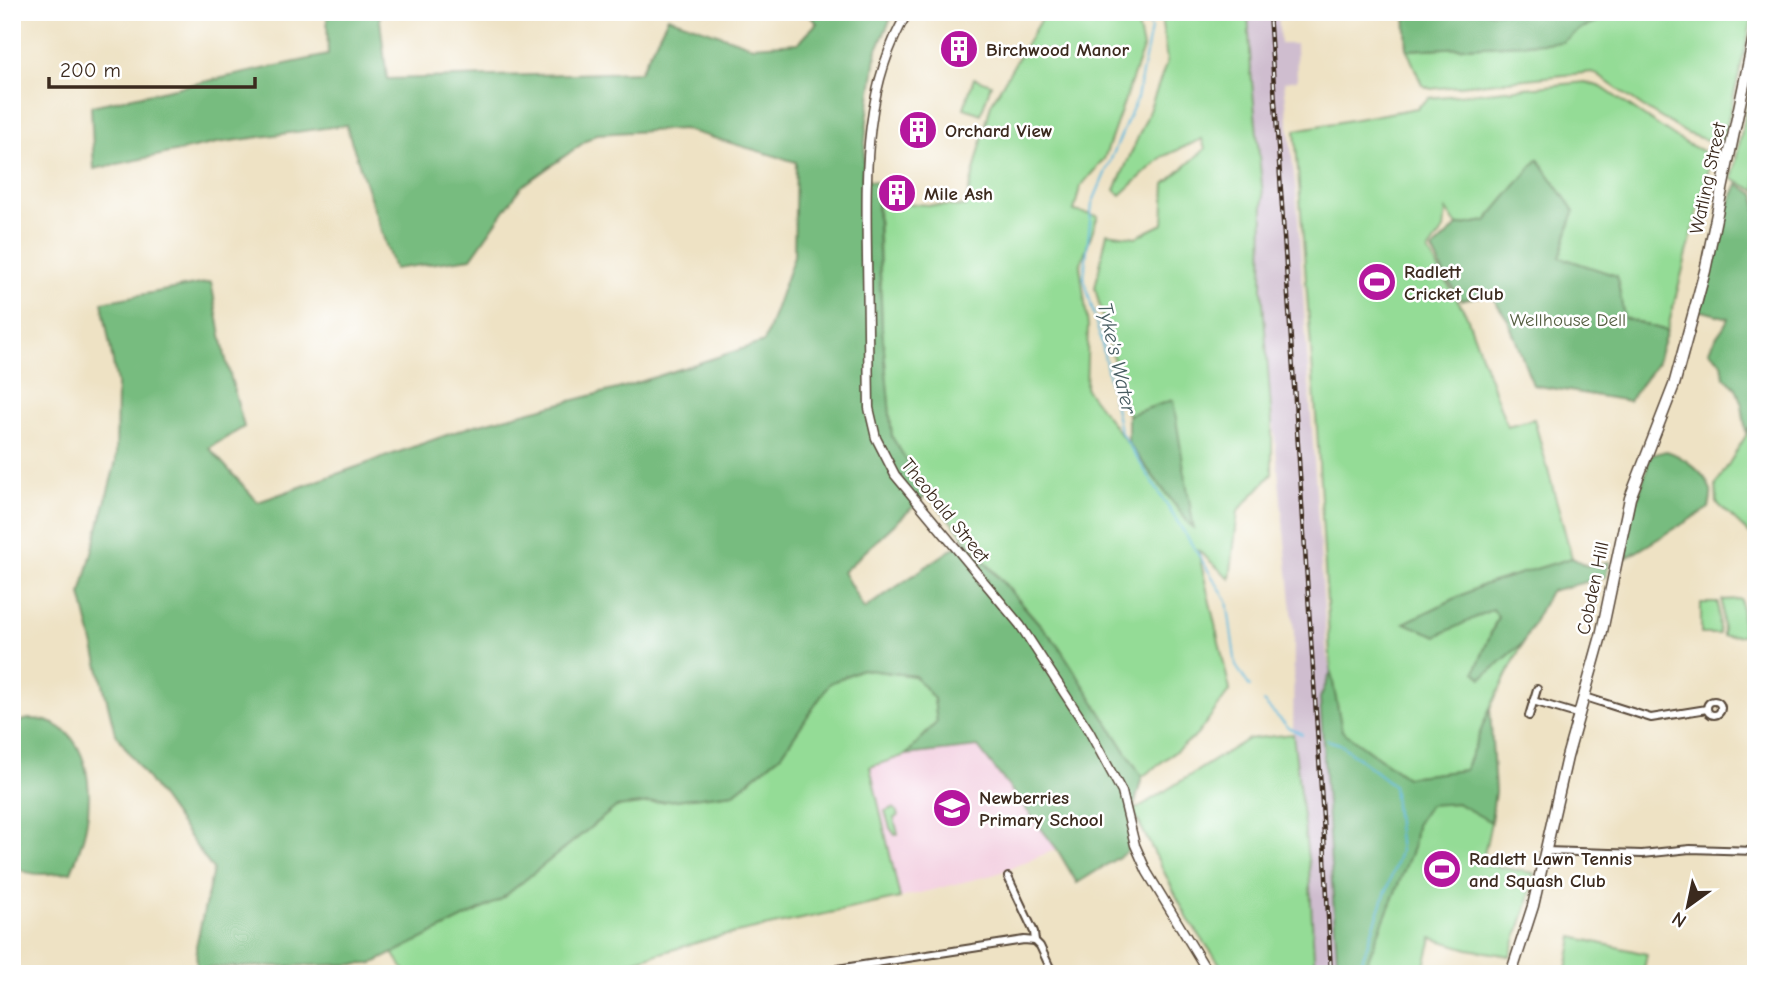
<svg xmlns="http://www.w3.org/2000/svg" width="1768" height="986" font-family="'Comic Neue',sans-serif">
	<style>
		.built { fill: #f3cfe0 }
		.industrial { fill: #cfbdcf }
		.green { fill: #94dc96; stroke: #68835a; stroke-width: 2 }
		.forest { fill: #77bc7f; stroke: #59734e; stroke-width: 2 }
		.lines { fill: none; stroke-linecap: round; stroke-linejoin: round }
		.stream { stroke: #5fb9dd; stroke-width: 2 }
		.minor-casing { stroke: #564637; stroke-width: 10 }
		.tertiary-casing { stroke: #564637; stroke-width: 11 }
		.primary-casing { stroke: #564637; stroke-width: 13 }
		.minor { stroke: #fff; stroke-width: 6 }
		.tertiary { stroke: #fff; stroke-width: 8 }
		.primary { stroke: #fff; stroke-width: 10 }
		.rail-casing { stroke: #3b2a1e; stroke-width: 4.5 }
		.rail { stroke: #fff; stroke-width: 2; stroke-dasharray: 5; stroke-linecap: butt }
		.labels { text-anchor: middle; stroke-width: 5; stroke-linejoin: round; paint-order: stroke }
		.poi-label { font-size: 19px; font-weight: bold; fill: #3b2a1e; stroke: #fff; text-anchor: start }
		.street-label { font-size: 19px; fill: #3b2a1e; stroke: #fff }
		.park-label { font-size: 19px; fill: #565f42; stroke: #fff }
		.water-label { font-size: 21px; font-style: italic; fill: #485c61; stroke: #fff }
	</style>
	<rect width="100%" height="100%" fill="#fff"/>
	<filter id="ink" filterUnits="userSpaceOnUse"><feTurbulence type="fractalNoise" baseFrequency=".0143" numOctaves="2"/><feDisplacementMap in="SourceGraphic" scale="14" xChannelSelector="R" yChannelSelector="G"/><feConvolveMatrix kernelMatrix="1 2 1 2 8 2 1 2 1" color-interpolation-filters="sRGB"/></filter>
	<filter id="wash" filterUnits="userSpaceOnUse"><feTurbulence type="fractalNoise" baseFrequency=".00686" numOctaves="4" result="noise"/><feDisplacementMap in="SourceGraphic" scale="28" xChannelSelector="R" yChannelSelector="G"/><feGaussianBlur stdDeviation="1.57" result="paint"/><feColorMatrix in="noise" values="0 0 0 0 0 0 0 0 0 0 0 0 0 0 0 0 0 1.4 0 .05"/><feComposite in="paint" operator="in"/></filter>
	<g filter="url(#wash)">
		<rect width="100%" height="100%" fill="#eee2c4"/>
		<polygon class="built" points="978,747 1057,849 996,874 900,898 870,766 906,755"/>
		<polygon class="industrial" points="1248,12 1278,12 1280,44 1296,44 1297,80 1284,82 1297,202 1327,655 1337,705 1347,974 1315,974 1309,867 1293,734 1294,632 1266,348 1262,288 1263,196 1251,71"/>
		<g class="green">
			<polygon points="1045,12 1135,12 1143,48 1104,159 1080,187 1074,211 1098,216 1080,266 1088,326 1086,389 1193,529 1172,400 1128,415 1095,288 1107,233 1136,237 1163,224 1165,184 1205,149 1202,139 1162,157 1121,195 1115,190 1146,119 1167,62 1161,16 1176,15 1177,12 1248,12 1251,71 1263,196 1262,288 1272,423 1272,474 1238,511 1230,579 1198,550 1230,690 1197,735 1142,777 1058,645 927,494 892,437 882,328 878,202 965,207 991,104"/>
			<polygon points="1619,12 1754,12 1722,145 1688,134 1643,107 1593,72 1431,89 1422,85 1407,50 1561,42 1582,28"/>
			<polygon points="1754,73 1756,74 1756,191 1732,179"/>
			<polygon points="974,78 991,84 981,114 964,108"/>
			<polygon points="1585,82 1601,87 1678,139 1712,156 1667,331 1624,318 1617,276 1560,258 1486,221 1457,226 1446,210 1444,229 1428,251 1466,314 1507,426 1534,419 1572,558 1483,585 1405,623 1437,636 1493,608 1498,616 1475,672 1482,678 1523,643 1490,708 1465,770 1406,777 1342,731 1331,672 1317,429 1295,130 1417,108 1429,98"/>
			<polygon points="1756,419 1756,540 1717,503 1716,485"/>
			<polygon points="1741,599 1743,635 1723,636 1722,600"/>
			<polygon points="1701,603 1718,603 1719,634 1701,634"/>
			<polygon points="861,669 915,676 934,699 937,722 906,755 870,767 900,898 713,938 588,974 407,974 393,953 500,900 616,807 734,793 782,754 830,683"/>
			<polygon points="1293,734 1309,867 1315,974 1227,974 1188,919 1133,811 1248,739"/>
			<polygon points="1457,803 1491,822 1482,864 1534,873 1528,903 1510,956 1468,949 1432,938 1423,974 1362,974 1413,848 1416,825 1429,804"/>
			<polygon points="893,808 896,810 898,816 894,818 898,834 895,835 890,828 885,811"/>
			<polygon points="1573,937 1647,954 1643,974 1566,974"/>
		</g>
		<g class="forest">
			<polygon points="327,12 379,12 387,79 640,72 668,17 752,46 798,43 817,23 805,12 894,12 877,49 867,120 862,179 876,182 882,328 892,437 927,494 843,572 864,609 965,540 1058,645 1142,777 1133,811 1127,852 1077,883 1057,849 978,747 906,755 937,722 934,699 915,676 861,669 830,683 782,754 734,793 616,807 500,900 372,964 197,968 196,946 213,870 115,733 81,594 116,461 117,384 102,302 211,282 225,356 244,427 209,448 258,502 472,426 621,388 764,342 794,256 796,162 683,129 596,134 521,187 471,258 394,269 346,125 217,143 94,169 91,106 328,55"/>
			<polygon points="1405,12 1619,12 1582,28 1562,42 1407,50"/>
			<polygon points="1538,159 1574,211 1560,257 1617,276 1624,318 1667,331 1656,364 1629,401 1533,385 1508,320 1490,294 1461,300 1444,274 1432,250 1457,226 1486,221"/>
			<path d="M1738 184 1756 195V419L1746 433 1742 405 1736 388 1724 377 1722 363 1709 351C1713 337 1724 331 1728 318L1699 310 1720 224Z"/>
			<polygon points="1173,400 1194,530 1128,443 1128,415"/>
			<path d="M1666 451C1682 455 1707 474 1711 491 1712 496 1710 502 1709 508L1626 558 1631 519 1651 455Z"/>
			<polygon points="1572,558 1587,566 1609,562 1606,577 1550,591 1523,643 1482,678 1475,672 1498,617 1493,609 1437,636 1404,623 1483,585"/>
			<polygon points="1331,672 1342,731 1406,777 1465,770 1490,708 1495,792 1491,822 1457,803 1429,805 1416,825 1413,848 1362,974 1338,974 1320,698"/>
			<path d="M29 719C85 719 95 782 86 826 83 841 77 857 71 872 51 873 28 879 12 864V723Z"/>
		</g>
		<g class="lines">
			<g class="stream">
				<polyline points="1145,12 1151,29 1137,98 1092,204 1084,278 1102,345 1120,431 1227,600 1236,666 1250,687"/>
				<polyline points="1263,702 1289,728 1302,734"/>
				<polyline points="1327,740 1340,744 1393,785 1400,852 1357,974"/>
			</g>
		</g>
	</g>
	<g filter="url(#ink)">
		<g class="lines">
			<defs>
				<g id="minor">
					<polyline points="1585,697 1651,718 1707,709"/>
					<circle cx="1714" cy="708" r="7"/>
					<polyline points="1533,701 1580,715"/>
					<polyline points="1529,716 1537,689"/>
					<polyline points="1545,851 1642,854 1690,849 1756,851"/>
					<polyline points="1008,877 1034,932 1035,941 1040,946 1053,974"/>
					<polyline points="805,974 1024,940 1035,941"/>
				</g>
				<g id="tertiary">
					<path d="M908 12C863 86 866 174 867 257 868 307 868 357 869 408L876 438 895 475 1020 625 1089 731 1122 792 1135 845 1147 872 1209 974"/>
					<polyline points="281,974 361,972 381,974"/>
				</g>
				<polyline id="primary" points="1511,974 1533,906 1567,757 1601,636 1630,498 1674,385 1705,271 1756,27"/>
			</defs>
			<use href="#minor" class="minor-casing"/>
			<use href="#tertiary" class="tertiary-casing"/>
			<use href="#primary" class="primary-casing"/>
			<use href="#minor" class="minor"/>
			<use href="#tertiary" class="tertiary"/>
			<use href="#primary" class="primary"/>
			<defs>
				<polyline id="rail" points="1269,12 1323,818 1331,974"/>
			</defs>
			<use href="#rail" class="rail-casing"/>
			<use href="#rail" class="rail"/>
		</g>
	</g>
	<defs>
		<symbol id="building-disc" viewBox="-11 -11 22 22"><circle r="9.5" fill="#b5179e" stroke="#fff"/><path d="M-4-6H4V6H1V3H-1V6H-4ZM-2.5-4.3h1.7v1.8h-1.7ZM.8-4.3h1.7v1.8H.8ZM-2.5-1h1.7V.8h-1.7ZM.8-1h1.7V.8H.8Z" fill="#fff"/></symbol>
		<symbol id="stadium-disc" viewBox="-11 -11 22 22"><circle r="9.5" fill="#b5179e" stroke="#fff"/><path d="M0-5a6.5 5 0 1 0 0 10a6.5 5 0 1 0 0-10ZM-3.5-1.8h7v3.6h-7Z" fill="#fff"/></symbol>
		<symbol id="school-disc" viewBox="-11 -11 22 22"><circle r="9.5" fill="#b5179e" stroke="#fff"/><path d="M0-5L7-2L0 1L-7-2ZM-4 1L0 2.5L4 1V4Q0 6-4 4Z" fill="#fff"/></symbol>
	</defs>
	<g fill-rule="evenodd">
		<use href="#building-disc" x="937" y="27" width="44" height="44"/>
		<use href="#building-disc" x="896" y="108" width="44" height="44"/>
		<use href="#building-disc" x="875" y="171" width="44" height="44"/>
		<use href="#stadium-disc" x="1355" y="260" width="44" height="44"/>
		<use href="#school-disc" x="930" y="786" width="44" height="44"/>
		<use href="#stadium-disc" x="1420" y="847" width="44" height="44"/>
	</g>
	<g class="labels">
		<g class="poi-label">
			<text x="986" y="56">Birchwood Manor</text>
			<text x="945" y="137">Orchard View</text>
			<text x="924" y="200">Mile Ash</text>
			<text x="1404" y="278">Radlett<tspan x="1404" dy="22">Cricket Club</tspan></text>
			<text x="979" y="804">Newberries<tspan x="979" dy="22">Primary School</tspan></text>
			<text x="1469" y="865">Radlett Lawn Tennis<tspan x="1469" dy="22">and Squash Club</tspan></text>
		</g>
		<g class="street-label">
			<text transform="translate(1707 178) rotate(-78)" y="7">Watling Street</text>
			<text transform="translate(946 510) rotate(51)" y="7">Theobald Street</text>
			<text transform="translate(1592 588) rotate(-78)" y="7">Cobden Hill</text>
		</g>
		<g class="park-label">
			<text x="1568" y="326">Wellhouse Dell</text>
		</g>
		<g class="water-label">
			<text transform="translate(1117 358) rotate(77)" y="7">Tyke's Water</text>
		</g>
	</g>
	<rect width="1768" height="986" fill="none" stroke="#fff" stroke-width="42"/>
	<g transform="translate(1688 906) rotate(213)" stroke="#ffffff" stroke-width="5" paint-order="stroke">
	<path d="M0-5L12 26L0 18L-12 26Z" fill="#3b2a1e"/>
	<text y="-10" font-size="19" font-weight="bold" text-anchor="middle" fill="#3b2a1e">N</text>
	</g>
	<path d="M49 77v10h206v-10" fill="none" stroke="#3b2a1e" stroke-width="3.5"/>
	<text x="60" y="77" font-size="21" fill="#3b2a1e" stroke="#ffffff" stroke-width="5" paint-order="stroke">200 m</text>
</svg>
